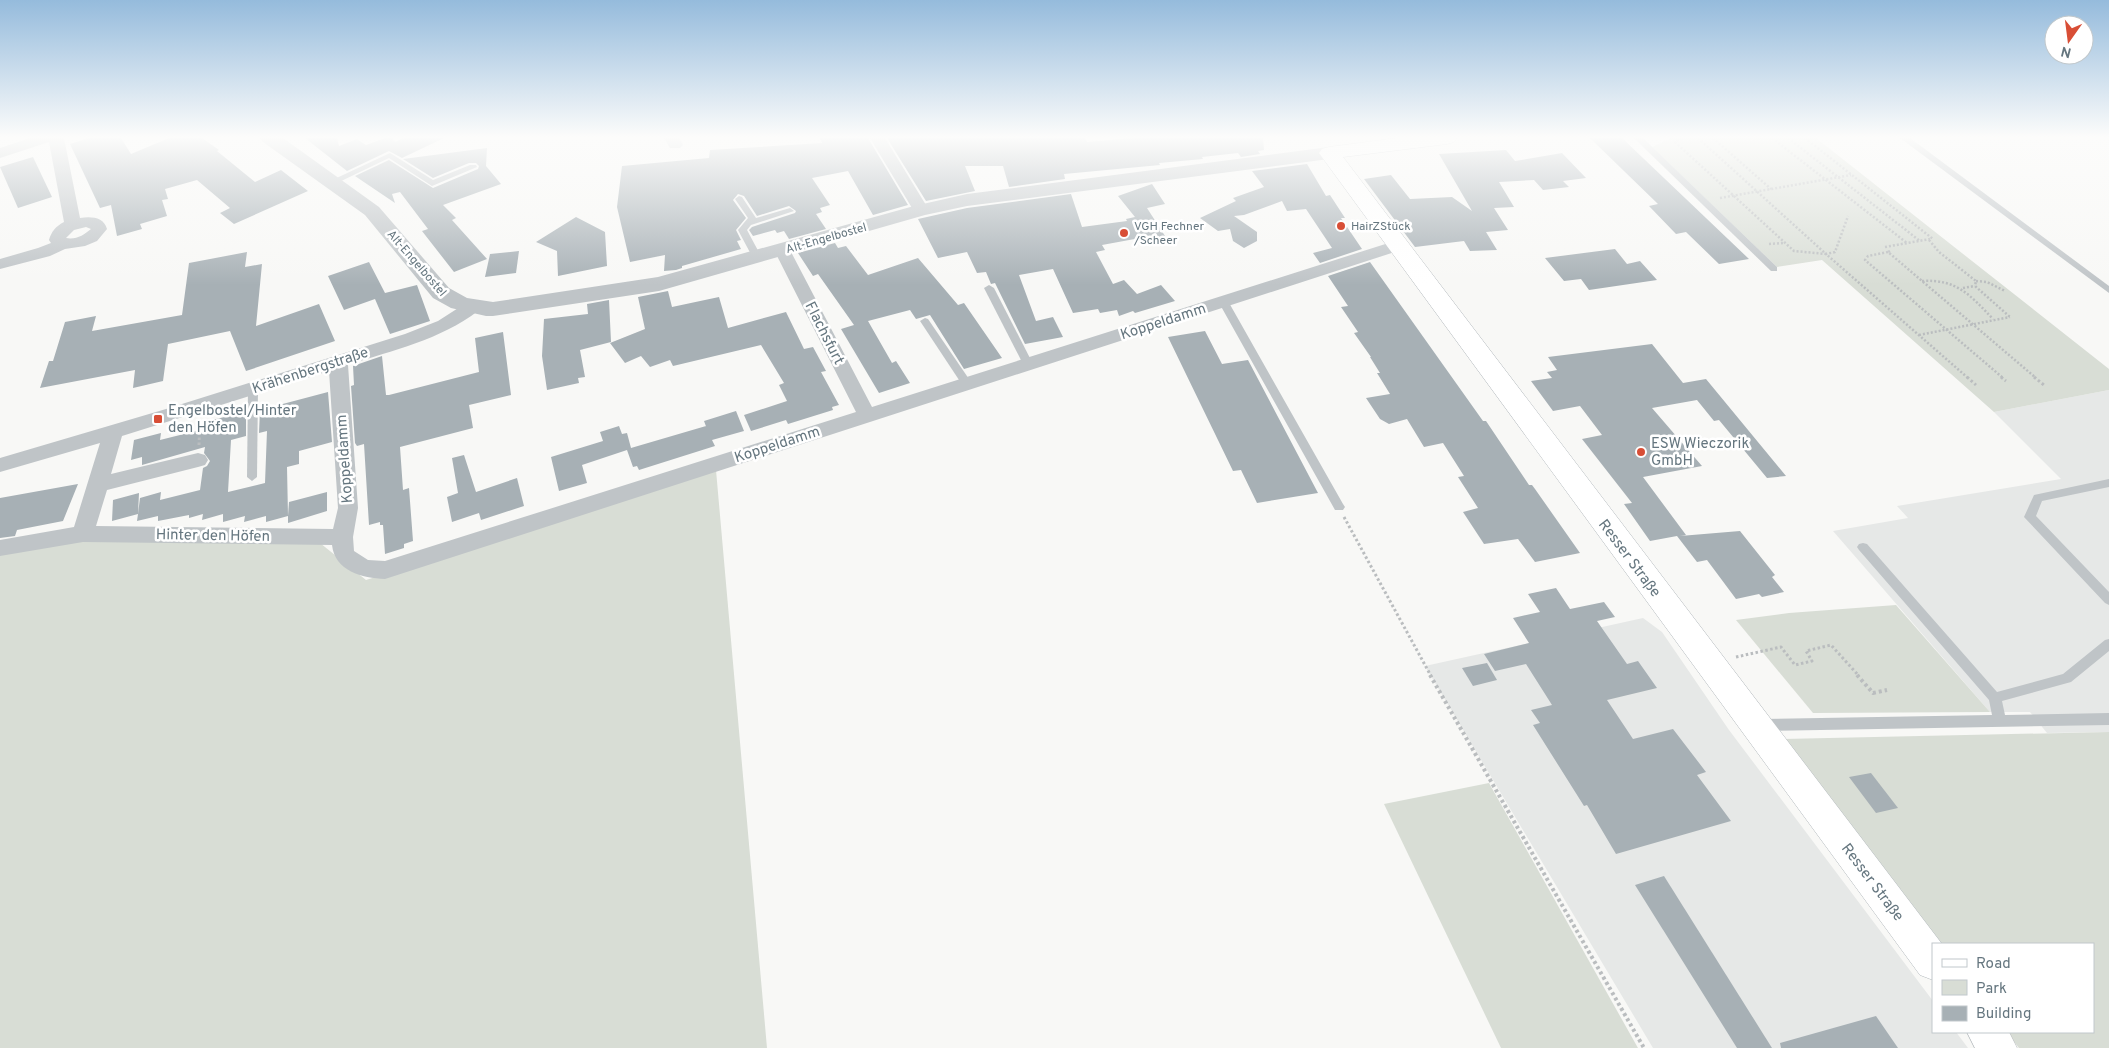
<svg xmlns="http://www.w3.org/2000/svg" width="2109" height="1048" font-family="Overpass,sans-serif">
	<style>
		.built { fill: #e6e8e7 }
		.green { fill: #d8ddd5 }
		.building { fill: #a7b0b5 }
		.lines { fill: none; stroke-linecap: round; stroke-linejoin: round }
		.secondary-casing { stroke: #b2b8bc; stroke-width: 1 }
		.path-far2 { stroke: #babdbf; stroke-width: 2.5; stroke-dasharray: 2 2; stroke-linecap: butt }
		.path-far1 { stroke: #babdbf; stroke-width: 3; stroke-dasharray: 2.5 2.5; stroke-linecap: butt }
		.path { stroke: #babdbf; stroke-width: 4; stroke-dasharray: 3 3; stroke-linecap: butt }
		.service { fill: #bfc4c7; fill-rule: evenodd }
		.minor { fill: #bfc4c7; fill-rule: evenodd }
		.tertiary { fill: #bfc4c7; fill-rule: evenodd }
		.secondary { fill: #fff; fill-rule: evenodd }
		.poi-dot { fill: #d84e36; stroke: #fff; stroke-width: 2 }
		.labels { text-anchor: middle; stroke-width: 5; stroke-linejoin: round; paint-order: stroke }
		.far-poi-label { font-size: 12px; fill: #65767f; stroke: #fff; text-anchor: start }
		.far-street-label { font-size: 12px; fill: #65767f; stroke: #fff }
		.street-label { font-size: 15px; fill: #65767f; stroke: #fff }
		.poi-label { font-size: 15px; fill: #65767f; stroke: #fff; text-anchor: start }
	</style>
	<rect width="100%" height="100%" fill="#f8f8f6"/>
	<g class="built">
		<polygon points="2109,390 2109,732 2047,733 2030,712 1990,712 1833,531 1908,518 1897,506 2061,479 1994,412"/>
		<polygon points="1643,618 1662,632 1729,730 1933,1001 1933,1032 1956,1032 1968,1048 1653,1048 1425,666"/>
	</g>
	<g class="green">
		<polygon points="1671,138 1816,138 2109,369 2109,390 1994,412 1822,260 1777,267 1652,147"/>
		<polygon points="716,470 767,1048 0,1048 0,553 83,540 320,543 366,580"/>
		<polygon points="1896,605 1990,712 1813,713 1736,620 1789,613"/>
		<polygon points="2109,732 2109,1048 2019,1048 2006,1032 2093,1032 2093,944 1939,944 1783,739"/>
		<polygon points="1489,783 1638,1048 1501,1048 1384,804"/>
	</g>
	<g class="building">
		<polygon points="89,138 121,138 131,154 169,138 202,138 219,150 217,151 255,182 281,170 308,191 234,224 220,213 230,208 197,180 165,189 168,199 162,200 167,216 140,224 142,229 117,236 111,205 100,208 70,144"/>
		<polygon points="305,138 337,138 339,146 357,139 366,145 385,138 392,138 395,142 404,138 444,138 402,158 389,151 347,171"/>
		<polygon points="820,138 868,138 908,205 873,215 848,171 812,178 830,205 820,208 822,212 816,214 826,229 789,239 784,231 777,233 775,230 753,236 749,230 752,227 795,213 796,211 789,206 757,216 744,196 738,194 733,200 746,218 736,230 741,240 737,241 741,249 682,266 682,268 676,270 664,271 665,255 630,262 617,207 622,166 709,158 710,150 822,143"/>
		<polygon points="887,138 1085,138 1087,142 1134,138 1263,138 1264,150 1258,151 1260,154 1241,157 1238,153 1202,157 1203,159 1159,163 1160,165 1064,174 1065,179 1009,187 1003,166 965,166 975,191 926,201"/>
		<polygon points="1590,138 1622,138 1749,259 1719,264 1686,232 1676,234 1649,206 1658,204"/>
		<polygon points="487,148 486,166 501,184 443,205 456,218 452,220 487,259 454,272 422,231 428,229 400,192 392,194 395,203 355,176 389,160 433,188 478,169 479,166 476,163 469,163 433,178 403,159"/>
		<polygon points="1506,150 1515,161 1562,153 1586,178 1563,181 1569,187 1543,190 1534,180 1499,182 1514,207 1494,208 1508,230 1486,232 1497,250 1470,251 1464,241 1415,247 1364,179 1391,175 1410,199 1452,197 1472,211 1439,154"/>
		<polygon points="33,157 52,197 18,208 0,167"/>
		<polygon points="1307,164 1326,196 1330,195 1345,218 1341,218 1362,249 1320,263 1313,253 1332,248 1306,209 1287,211 1282,201 1244,215 1234,216 1257,232 1257,241 1244,248 1233,241 1230,229 1218,231 1200,218 1236,201 1233,198 1264,187 1252,171"/>
		<polygon points="1152,184 1165,204 1147,208 1165,236 1156,242 1151,236 1102,245 1105,250 1096,252 1113,284 1124,280 1137,294 1161,285 1175,301 1135,313 1133,311 1119,316 1117,310 1100,313 1098,309 1073,313 1053,269 1019,275 1036,321 1053,317 1063,337 1025,344 995,283 991,284 986,272 977,273 967,252 938,258 918,219 967,208 1071,194 1082,227 1127,221 1126,219 1135,217 1118,196"/>
		<polygon points="576,217 605,232 607,266 558,276 557,251 536,242"/>
		<polygon points="835,243 838,248 846,246 868,275 918,258 958,305 964,303 1002,358 964,369 930,315 916,319 910,310 868,321 892,363 896,361 910,383 879,393 841,329 854,325 818,274 813,276 798,253"/>
		<polygon points="1615,249 1627,264 1640,261 1657,280 1589,290 1581,279 1564,281 1545,258"/>
		<polygon points="519,251 516,273 485,277 490,254"/>
		<polygon points="247,252 245,267 262,264 256,326 319,304 335,341 246,371 230,331 168,344 163,381 133,388 135,370 40,388 49,361 53,361 65,322 96,316 92,331 182,315 189,263"/>
		<polygon points="369,262 385,293 417,285 430,321 390,334 375,299 344,310 328,276"/>
		<polygon points="1370,262 1483,421 1486,421 1529,485 1532,485 1535,489 1580,553 1535,562 1518,539 1484,544 1463,512 1478,508 1458,477 1464,476 1443,443 1424,447 1407,419 1389,424 1380,419 1366,398 1390,394 1377,373 1380,373 1370,357 1371,357 1354,333 1358,332 1341,307 1348,306 1328,276"/>
		<polygon points="668,291 672,307 719,297 728,328 786,312 804,349 813,347 826,371 821,372 839,405 832,407 833,410 788,424 786,420 751,431 744,415 787,401 779,385 784,383 761,345 673,366 670,360 650,367 641,356 625,363 610,343 645,329 638,297"/>
		<polygon points="609,300 611,342 580,350 585,377 578,378 579,383 547,390 542,356 544,319 588,314 587,304"/>
		<polygon points="1205,331 1222,364 1248,360 1318,493 1257,503 1241,470 1233,471 1168,337"/>
		<polygon points="503,332 511,395 469,405 473,428 400,447 403,490 409,488 413,541 404,544 404,548 385,554 383,525 380,525 380,522 369,525 364,444 357,446 355,443 351,386 354,385 353,366 382,356 386,395 389,395 479,372 475,338"/>
		<polygon points="1652,344 1683,383 1706,379 1786,476 1767,478 1719,420 1714,421 1697,400 1652,408 1702,466 1643,477 1686,535 1680,536 1740,531 1775,575 1772,577 1784,592 1762,597 1759,594 1736,599 1707,560 1697,562 1677,536 1650,541 1624,504 1632,503 1582,439 1602,435 1580,406 1553,411 1531,381 1552,378 1547,372 1557,370 1548,357"/>
		<polygon points="328,392 332,442 299,451 299,464 287,467 288,516 289,502 327,492 327,511 288,523 288,516 266,522 266,516 244,522 245,516 223,522 223,514 202,520 203,514 189,518 189,515 158,521 158,511 158,516 137,521 138,514 112,521 113,500 139,493 138,514 140,498 161,492 160,500 200,490 203,468 207,466 210,461 204,453 205,447 142,465 142,457 131,460 134,440 161,433 160,440 204,429 204,422 241,413 241,415 246,413 246,436 231,440 228,492 265,483 267,431 259,433 260,410"/>
		<polygon points="736,411 744,431 712,440 715,446 639,470 637,466 633,467 627,450 582,465 587,483 559,491 551,457 603,441 600,432 619,426 622,434 627,433 631,448 706,426 707,429 704,421"/>
		<polygon points="464,455 476,492 517,478 524,506 481,520 479,513 452,522 447,497 458,493 452,458"/>
		<polygon points="78,484 63,521 17,530 15,536 0,538 0,498"/>
		<polygon points="1556,588 1570,609 1604,602 1615,617 1597,621 1627,664 1638,661 1657,688 1607,700 1633,739 1673,729 1706,772 1697,775 1731,821 1616,854 1587,805 1584,806 1533,725 1540,723 1531,710 1552,705 1526,664 1495,671 1484,654 1529,643 1513,618 1540,612 1528,594"/>
		<polygon points="1487,663 1497,680 1473,686 1462,668"/>
		<polygon points="1871,773 1898,808 1876,813 1849,777"/>
		<polygon points="1664,876 1772,1048 1737,1048 1635,885"/>
		<polygon points="1876,1016 1898,1048 1781,1048 1780,1043"/>
	</g>
	<g class="lines">
		<defs>
			<g id="secondary">
				<polygon points="1398,138 1457,138 1454,142 1447,144 1343,157 1942,944 1933,944 1933,980 1920,975 1319,153 1322,149 1329,147"/>
				<polygon points="1967,1032 2009,1032 2017,1048 1975,1048"/>
			</g>
		</defs>
		<use href="#secondary" class="secondary-casing"/>
		<g class="path-far2">
			<polyline points="1682,138 1675,142 1794,251 1826,254 1968,378"/>
			<polyline points="1698,138 1826,254 1835,252 1848,216"/>
			<polyline points="1713,138 1771,189"/>
			<polyline points="1772,138 1907,243"/>
			<polyline points="1788,138 1920,241"/>
			<polyline points="1805,138 1933,239"/>
			<polyline points="1720,198 1851,175"/>
			<polyline points="1929,240 1939,252 1976,281 1975,286 2010,317"/>
			<polyline points="1769,244 1784,243"/>
			<polyline points="1885,247 1930,239"/>
			<polyline points="1890,251 1888,252 2036,378"/>
			<polyline points="1888,252 1868,256 1865,260 2003,378"/>
			<path d="M1922 281C1957 279 1970 295 1993 319"/>
			<polyline points="1976,281 1987,282 2005,291"/>
			<polyline points="1963,288 1975,286"/>
			<polyline points="1919,335 2010,317"/>
		</g>
		<g class="path-far1">
			<polyline points="1967,377 1976,385"/>
			<polyline points="2001,377 2006,381"/>
			<polyline points="2034,377 2044,385"/>
			<polyline points="199,445 200,421"/>
			<polyline points="1344,517 1431,676"/>
			<polyline points="1736,657 1781,647 1795,665 1812,661 1806,651 1831,645 1859,676"/>
		</g>
		<g class="path">
			<polyline points="1430,675 1644,1048"/>
			<polyline points="1857,675 1873,693 1887,690"/>
		</g>
		<g class="service">
			<polygon points="1634,138 1643,138 1777,267 1777,271 1771,271"/>
			<polygon points="1900,138 1910,138 2109,286 2109,293"/>
			<polygon points="390,153 433,180 470,165 476,165 477,167 432,186 389,158 335,184 332,185 328,182"/>
			<polygon points="739,196 742,197 756,218 790,208 794,211 751,225 747,230 762,258 760,260 754,260 738,230 748,218 735,199"/>
			<polygon points="989,285 994,288 1033,364 1032,366 1028,367 1023,364 984,288"/>
			<polygon points="1223,298 1228,301 1343,504 1345,507 1343,510 1335,510 1218,301"/>
			<polygon points="925,318 928,319 971,382 972,384 971,386 963,386 920,321"/>
			<polygon points="253,386 258,389 257,477 252,481 247,477 248,389"/>
			<polygon points="2109,479 2109,487 2042,501 2036,516 2109,592 2109,605 2105,603 2024,517 2034,495"/>
			<polygon points="1863,543 1867,544 1997,692 2063,674 2105,640 2109,639 2109,651 2071,682 2002,701 2005,715 2109,713 2109,725 1759,731 1754,729 1753,725 1754,721 1759,719 1992,715 1989,700 1859,550 1857,547 1859,544"/>
		</g>
		<g class="minor">
			<path d="M30 138H64L80 218C91 216 104 217 107 229L97 241 85 246 65 249 50 256 0 269V259L38 248 51 243 49 240C51 232 56 226 64 222L49 142 0 158V148ZM86 227 91 229C84 235 76 240 66 238L74 230Z"/>
			<polygon points="664,138 679,138 683,145 680,148 670,148"/>
			<polygon points="870,138 885,138 929,210 927,213 915,213"/>
			<path d="M1398 240 1404 241 1406 245 1404 249 385 579C362 578 335 571 332 545L83 542 0 556V540L74 527 100 443 0 472V458L166 409 405 334 438 321 466 303 472 301 478 303 481 307 478 311C440 340 393 350 348 365L358 508 353 537 354 551 368 560 385 561 856 412 774 250 776 246H788L790 250 872 407ZM329 371 338 508 333 529 96 526 107 490 198 467 205 465 208 460 205 455 198 453 111 474 122 436Z"/>
		</g>
		<polygon class="tertiary" points="260,138 283,138 379,207 449,288 467,298 493,302 658,277 914,206 967,194 1329,147 1336,149 1339,153 1336,157 1329,159 967,206 925,215 659,291 493,316 486,316 451,308 433,298 365,215 263,142"/>
		<use href="#secondary" class="secondary"/>
	</g>
	<linearGradient id="sky" x2="0" y2="1"><stop stop-color="#95bbdc"/><stop offset="0.48" stop-color="#fcfcfb"/><stop offset="1" stop-color="#fcfcfb" stop-opacity="0"/></linearGradient>
	<rect width="2109" height="285" fill="url(#sky)"/>
	<g class="poi-dot">
		<circle cx="1341" cy="226" r="5"/>
		<circle cx="1124" cy="233" r="5"/>
		<rect x="153" y="414" width="10" height="10" rx="2.5"/>
		<circle cx="1641" cy="452" r="5"/>
	</g>
	<g class="labels">
		<g class="far-poi-label">
			<text x="1134" y="230">VGH Fechner<tspan x="1134" dy="14">/Scheer</tspan></text>
			<text x="1351" y="230">HairZStück</text>
		</g>
		<g class="far-street-label">
			<text transform="translate(826 238) rotate(-16)" y="4">Alt-Engelbostel</text>
			<text transform="translate(417 263) rotate(49)" y="4">Alt-Engelbostel</text>
		</g>
		<g class="street-label">
			<text transform="translate(1163 321) rotate(-18)" y="5">Koppeldamm</text>
			<text transform="translate(825 333) rotate(63)" y="5">Flachsfurt</text>
			<text transform="translate(310 370) rotate(-18)" y="5">Krähenbergstraße</text>
			<text transform="translate(777 444) rotate(-18)" y="5">Koppeldamm</text>
			<text transform="translate(344 459) rotate(-94)" y="5">Koppeldamm</text>
			<text transform="translate(213 535) rotate(1)" y="5">Hinter den Höfen</text>
			<text transform="translate(1630 558) rotate(53)" y="5">Resser Straße</text>
			<text transform="translate(1873 882) rotate(53)" y="5">Resser Straße</text>
		</g>
		<g class="poi-label">
			<text x="168" y="415">Engelbostel/Hinter<tspan x="168" dy="17">den Höfen</tspan></text>
			<text x="1651" y="448">ESW Wieczorik<tspan x="1651" dy="17">GmbH</tspan></text>
		</g>
	</g>
	<rect x="1932" y="943" width="162" height="90" fill="#ffffff" stroke="#c1c8cc"/>
	<rect x="1942" y="959" width="25" height="8" fill="#ffffff" stroke="#c1c8cc"/>
	<text x="1976" y="968" font-size="15" fill="#65767f">Road</text>
	<rect x="1942" y="980" width="25" height="15" fill="#d8ddd5" stroke="#c1c8cc"/>
	<text x="1976" y="993" font-size="15" fill="#65767f">Park</text>
	<rect x="1942" y="1006" width="25" height="15" fill="#a7b0b5" stroke="#c1c8cc"/>
	<text x="1976" y="1018" font-size="15" fill="#65767f">Building</text>
	<g transform="translate(2069 40) rotate(194)"><circle r="24" fill="#ffffff" stroke="#c1c8cc"/>
	<path d="M0-4L9 19L0 12L-9 19Z" fill="#d84e36"/>
	<text y="-8" font-size="14" font-weight="bold" text-anchor="middle" fill="#65767f">N</text>
	</g>
</svg>
